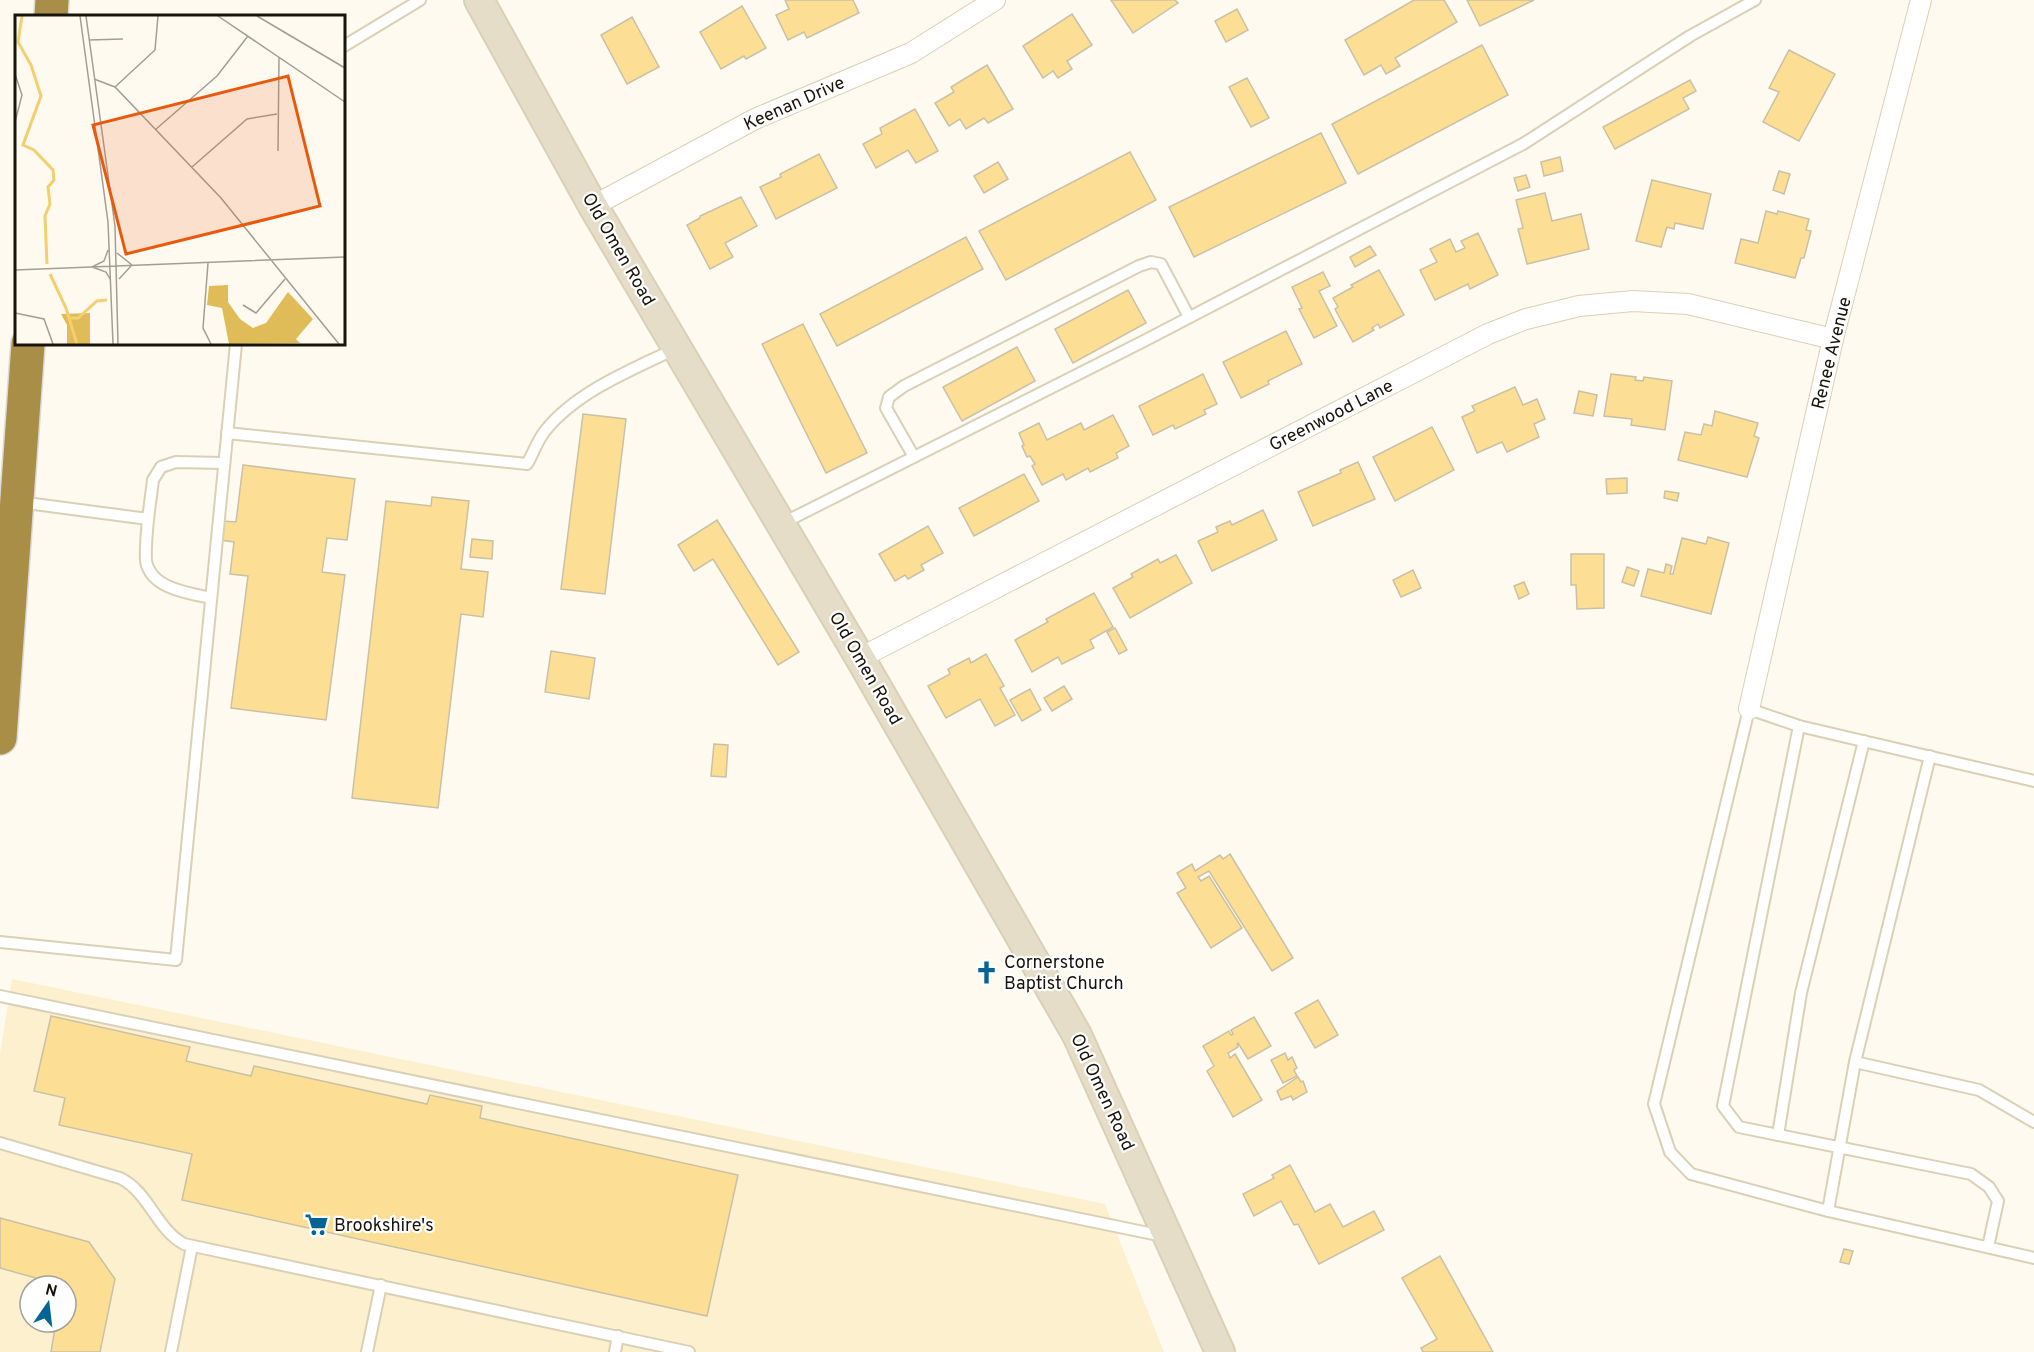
<svg xmlns="http://www.w3.org/2000/svg" width="2034" height="1352" font-family="Overpass,sans-serif">
	<style>
		.built { fill: #fdf0ce; fill-rule: evenodd }
		.building { fill: #fcdf94; stroke: #cac0a6; stroke-width: 1.5 }
		.lines { fill: none; stroke-linecap: round; stroke-linejoin: round }
		.lane-casing { stroke: #dad0b6; stroke-width: 14 }
		.street-casing { stroke: #dad0b6; stroke-width: 22 }
		.secondary-casing { stroke: #dad0b6; stroke-width: 32 }
		.highway-casing { stroke: #dad9d8; stroke-width: 36 }
		.lane { stroke: #fff; stroke-width: 10 }
		.street { stroke: #fff; stroke-width: 20 }
		.secondary { stroke: #e5ddc8; stroke-width: 28 }
		.highway { stroke: #a88e47; stroke-width: 33 }
		.labels { text-anchor: middle; stroke-width: 4.5; stroke-linejoin: round; paint-order: stroke }
		.street-label { font-size: 18px; fill: #18140b; stroke: #fff }
		.poi-label { font-size: 18px; fill: #18140b; stroke: #fff; text-anchor: start }
		.inset-river { fill: none; stroke: #f3cf6d; stroke-width: 3 }
		.inset-road { fill: none; stroke: #a29e94; stroke-width: 1.5 }
		.view { fill: #e8590c; fill-opacity: 0.15; stroke: #e8590c; stroke-width: 3 }
		.inset-edge { fill: none; stroke: #18140b; stroke-width: 3 }
	</style>
	<rect width="100%" height="100%" fill="#fefaef"/>
	<path class="built" d="M12 979 1105 1204 1164 1352H0V1054ZM30 1286H66V1322H30Z"/>
	<g class="building">
		<polygon points="785,0 853,0 859,13 807,38 804,32 788,40 776,15 789,9"/>
		<polygon points="1111,0 1175,0 1178,3 1133,33"/>
		<polygon points="1414,0 1444,0 1457,22 1395,58 1400,66 1386,74 1381,65 1364,75 1345,40"/>
		<polygon points="1467,0 1534,0 1480,26"/>
		<polygon points="742,6 766,48 746,59 744,56 721,69 700,32"/>
		<polygon points="1237,9 1248,30 1226,42 1215,21"/>
		<polygon points="1072,14 1092,45 1067,61 1072,69 1058,78 1053,71 1043,78 1023,46"/>
		<polygon points="632,17 659,67 627,84 601,35"/>
		<polygon points="1482,45 1508,95 1358,174 1332,124"/>
		<polygon points="1789,50 1835,74 1799,141 1763,122 1779,92 1769,88"/>
		<polygon points="987,65 1013,109 988,123 984,118 966,129 960,119 949,126 935,103 954,92 951,87"/>
		<polygon points="1247,78 1269,118 1251,127 1229,87"/>
		<polygon points="1690,80 1696,91 1683,98 1689,109 1615,149 1603,127"/>
		<polygon points="915,109 938,151 916,163 908,150 876,168 863,144 882,134 880,128"/>
		<polygon points="1321,133 1346,183 1194,257 1169,207"/>
		<polygon points="1130,152 1156,200 1006,280 979,231"/>
		<polygon points="819,154 837,188 776,219 760,187 781,177 780,174"/>
		<polygon points="1560,157 1563,171 1544,176 1541,162"/>
		<polygon points="998,162 1008,179 984,193 974,176"/>
		<polygon points="1779,171 1790,174 1784,194 1773,190"/>
		<polygon points="1526,175 1530,187 1518,191 1514,178"/>
		<polygon points="1652,180 1711,194 1703,229 1675,223 1674,229 1667,227 1661,247 1636,241"/>
		<polygon points="1545,193 1552,221 1581,214 1589,249 1527,264 1518,229 1523,228 1516,200"/>
		<polygon points="741,197 757,226 725,243 733,257 710,269 687,225 700,218 700,216"/>
		<polygon points="1766,211 1777,214 1778,211 1809,219 1806,230 1811,231 1804,258 1801,258 1795,278 1735,263 1741,239 1758,243"/>
		<polygon points="1478,233 1498,275 1470,289 1468,284 1435,300 1420,270 1437,262 1430,249 1450,239 1456,252 1465,248 1461,241"/>
		<polygon points="966,237 983,269 837,346 820,314"/>
		<polygon points="1370,246 1376,255 1355,267 1350,257"/>
		<polygon points="1379,270 1404,315 1380,328 1378,324 1372,328 1374,330 1353,342 1335,309 1338,307 1333,298 1353,287 1351,285"/>
		<polygon points="1323,272 1330,286 1319,291 1337,326 1314,338 1299,309 1302,308 1292,287"/>
		<polygon points="1128,290 1146,323 1073,363 1055,329"/>
		<polygon points="803,324 867,453 826,473 762,344"/>
		<polygon points="1286,331 1302,364 1268,381 1269,384 1241,398 1223,362"/>
		<polygon points="1017,347 1035,381 962,421 943,387"/>
		<polygon points="1203,374 1217,404 1204,410 1206,414 1175,429 1173,425 1153,435 1139,406"/>
		<polygon points="1611,374 1636,377 1635,380 1643,381 1644,377 1672,381 1665,430 1631,425 1632,419 1604,416"/>
		<polygon points="1515,387 1523,405 1537,399 1545,419 1534,424 1539,437 1507,452 1502,442 1477,453 1462,417 1475,411 1472,406"/>
		<polygon points="1579,391 1597,395 1593,416 1574,413"/>
		<polygon points="1715,411 1758,423 1754,436 1759,438 1747,477 1678,460 1685,432 1701,435 1704,424 1712,426"/>
		<polygon points="583,414 626,419 605,594 561,589"/>
		<polygon points="1113,415 1129,446 1116,453 1118,458 1090,472 1088,468 1066,480 1063,474 1042,485 1032,466 1035,464 1030,456 1027,457 1022,446 1024,445 1019,433 1039,423 1047,440 1081,423 1084,430"/>
		<polygon points="1432,427 1454,470 1395,501 1373,457"/>
		<polygon points="1358,462 1375,499 1313,526 1298,492 1341,473 1340,470"/>
		<polygon points="243,465 355,479 347,540 327,538 322,572 345,575 326,720 231,708 248,576 230,574 234,542 220,540 223,521 236,522"/>
		<polygon points="1024,474 1039,501 974,536 959,508"/>
		<polygon points="1627,478 1627,493 1607,494 1606,479"/>
		<polygon points="1665,491 1679,493 1677,501 1664,498"/>
		<polygon points="432,497 469,501 461,569 488,572 483,617 461,614 438,808 352,798 386,501 431,506"/>
		<polygon points="1263,510 1277,540 1212,571 1198,541 1218,532 1216,527 1230,521 1232,525"/>
		<polygon points="717,520 799,652 778,665 713,559 694,571 678,545"/>
		<polygon points="928,526 943,553 921,565 924,570 908,579 905,575 895,581 879,554"/>
		<polygon points="1708,537 1729,543 1711,614 1641,596 1648,569 1664,573 1666,564 1672,566 1670,574 1673,574 1682,538 1706,544"/>
		<polygon points="472,539 493,541 492,559 470,557"/>
		<polygon points="1571,554 1604,554 1604,608 1577,609 1576,585 1571,585"/>
		<polygon points="1176,555 1192,583 1130,618 1113,588 1133,577 1131,574 1158,559 1160,563"/>
		<polygon points="1627,567 1639,571 1634,586 1622,582"/>
		<polygon points="1413,570 1421,588 1401,597 1393,580"/>
		<polygon points="1524,582 1529,594 1519,599 1514,586"/>
		<polygon points="1094,593 1113,627 1090,640 1094,648 1062,664 1058,657 1032,672 1015,640 1048,622 1046,619"/>
		<polygon points="1115,628 1127,650 1119,654 1107,632"/>
		<polygon points="551,651 595,658 589,699 545,692"/>
		<polygon points="986,654 1004,686 1000,688 1015,715 995,726 980,699 946,718 928,686 950,674 948,669 969,658 971,663"/>
		<polygon points="1064,686 1072,699 1052,711 1044,698"/>
		<polygon points="1030,689 1041,710 1022,721 1010,700"/>
		<polygon points="714,744 728,745 726,777 711,776"/>
		<polygon points="1230,854 1293,958 1272,971 1209,871 1198,877 1201,881 1209,876 1242,928 1211,948 1177,893 1186,888 1177,873 1192,864 1195,871 1220,855 1223,859"/>
		<polygon points="1318,1000 1338,1035 1315,1048 1295,1013"/>
		<polygon points="51,1016 190,1047 186,1061 251,1076 254,1066 427,1104 430,1095 482,1106 480,1118 738,1175 707,1316 182,1200 192,1154 59,1125 65,1098 34,1091"/>
		<polygon points="1254,1017 1271,1046 1248,1059 1238,1043 1237,1044 1238,1047 1228,1053 1230,1058 1235,1054 1262,1100 1233,1117 1207,1071 1214,1066 1203,1046 1229,1031 1231,1035 1233,1034 1231,1030"/>
		<polygon points="1285,1053 1288,1060 1292,1057 1297,1068 1294,1070 1297,1076 1283,1083 1271,1060"/>
		<polygon points="1298,1077 1301,1082 1303,1081 1307,1092 1293,1100 1291,1096 1281,1100 1277,1091"/>
		<polygon points="1290,1165 1315,1212 1330,1204 1343,1227 1374,1211 1384,1230 1319,1264 1298,1224 1294,1225 1281,1201 1254,1216 1243,1194 1274,1178 1272,1175"/>
		<polygon points="0,1218 89,1242 115,1279 100,1352 51,1352 56,1322 66,1322 66,1286 53,1286 50,1282 0,1268"/>
		<polygon points="1844,1249 1853,1251 1849,1264 1840,1262"/>
		<polygon points="1440,1256 1493,1352 1423,1352 1421,1348 1437,1339 1402,1278"/>
	</g>
	<g class="lines">
		<defs>
			<g id="lane">
				<polyline points="344,46 420,0"/>
				<path d="M227 433 527 464C533 454 537 441 545 431 576 392 631 370 675 349"/>
				<polyline points="914,457 886,408 889,397 904,386 1139,266 1151,262 1161,264 1189,317"/>
				<polyline points="19,502 148,519 153,480 161,467 176,462 224,463"/>
				<path d="M148 519C147 532 145 548 146 561 151 589 189 593 211 598"/>
				<polyline points="781,524 1142,342 1523,144 1690,36 1755,0"/>
				<polyline points="1799,726 1723,1106 1739,1127 1971,1174 1989,1187 1998,1201 1988,1247"/>
				<polyline points="1930,756 1855,1062 1979,1090 2034,1122"/>
				<polyline points="2034,781 1799,726 1749,709 1654,1104 1670,1152 1691,1174 1828,1211 2034,1258"/>
				<polyline points="0,942 176,960 236,344"/>
				<polyline points="0,996 1163,1236"/>
				<polyline points="1778,1135 1801,993 1864,741"/>
				<path d="M0 1143 120 1178C149 1192 156 1229 184 1244L689 1352"/>
				<polyline points="1828,1211 1855,1062"/>
				<polyline points="171,1352 192,1246"/>
				<polyline points="367,1352 381,1285"/>
				<polyline points="615,1352 618,1336"/>
			</g>
			<g id="street">
				<polyline points="593,206 755,119 911,53 995,0"/>
				<polyline points="860,658 1488,334 1526,319 1579,306 1633,301 1688,304 1833,339"/>
				<polyline points="1749,709 1833,339 1921,0"/>
			</g>
			<polyline id="secondary" points="479,0 593,206 860,658 1077,1035 1220,1352"/>
			<g id="highway">
				<polyline points="51,16 52,0"/>
				<polyline points="0,738 28,344"/>
			</g>
		</defs>
		<use href="#lane" class="lane-casing"/>
		<use href="#street" class="street-casing"/>
		<use href="#secondary" class="secondary-casing"/>
		<use href="#highway" class="highway-casing"/>
		<use href="#lane" class="lane"/>
		<use href="#street" class="street"/>
		<use href="#secondary" class="secondary"/>
		<use href="#highway" class="highway"/>
	</g>
	<defs>
		<symbol id="church-bare" viewBox="-9 -9 18 18"><path d="M-1.2-6h2.4v3.5h3.3v2.4h-3.3V6h-2.4V-.1h-3.3v-2.4h3.3Z" fill="#026493" stroke="#fff" stroke-width="2.5" paint-order="stroke"/></symbol>
		<symbol id="supermarket-bare" viewBox="-9 -9 18 18"><path d="M-6-5.5h2.5l.6 2H6L4.5 2H-2.5L-4.4-4H-6ZM-1.5 3.2a1.3 1.3 0 1 0 .1 0ZM3 3.2a1.3 1.3 0 1 0 .1 0Z" fill="#026493" stroke="#fff" stroke-width="2.5" paint-order="stroke"/></symbol>
	</defs>
	<g fill-rule="evenodd">
		<use href="#church-bare" x="970" y="956" width="33" height="33"/>
		<use href="#supermarket-bare" x="300" y="1208" width="33" height="33"/>
	</g>
	<g class="labels">
		<g class="street-label">
			<text transform="translate(794 103) rotate(-24)" y="6">Keenan Drive</text>
			<text transform="translate(619 249) rotate(60)" y="6">Old Omen Road</text>
			<text transform="translate(1831 353) rotate(-76)" y="6">Renee Avenue</text>
			<text transform="translate(1331 415) rotate(-27)" y="6">Greenwood Lane</text>
			<text transform="translate(866 668) rotate(60)" y="6">Old Omen Road</text>
			<text transform="translate(1103 1092) rotate(65)" y="6">Old Omen Road</text>
		</g>
		<g class="poi-label">
			<text x="1004" y="968">Cornerstone<tspan x="1004" dy="21">Baptist Church</tspan></text>
			<text x="334" y="1231">Brookshire's</text>
		</g>
	</g>
	<g transform="translate(15 15)">
		<rect width="330" height="330" fill="#fefaef"/>
		<path d="M213 270V287L225 304 238 313 251 308 273 277 298 304 281 324 285 328 214 329 207 293 192 290 194 271ZM75 298V329H52V310L46 299Z" fill="#e0bc59"/>
		<path class="inset-river" d="M7 1 3 27 16 50 26 81 8 130 19 135 38 155 39 165 33 172 35 189 30 201 32 249M35 259 51 293 62 329M53 303H63L82 286 92 285"/>
		<path class="inset-road" d="M65 1 93 207 98 329M71 1 100 211 103 329M203 1 330 87M242 1 330 53M74 25 108 24M0 59 7 80 0 107V150M79 64 100 72 206 183 324 329M100 72 140 35 143 1M140 115 202 61 233 21M263 136 264 42M177 152 232 104 262 99M102 238 117 250M193 248 188 313 196 329M77 252 89 246 93 235M77 252 91 257 95 264M0 255 330 242M104 264 117 250M228 290 241 298 270 264M0 298 29 304 38 329"/>
		<path class="view" d="M273 61 305 191 111 239 78 110Z"/>
		<rect width="330" height="330" class="inset-edge"/>
	</g>
	<g transform="translate(48 1304) rotate(14)"><circle r="28" fill="#ffffff" stroke="#a3a19d" stroke-width="1.5"/>
	<path d="M0-4.5L10 22L0 15L-10 22Z" fill="#026493"/>
	<text y="-9" font-size="16" font-weight="bold" text-anchor="middle" fill="#18140b">N</text>
	</g>
</svg>
